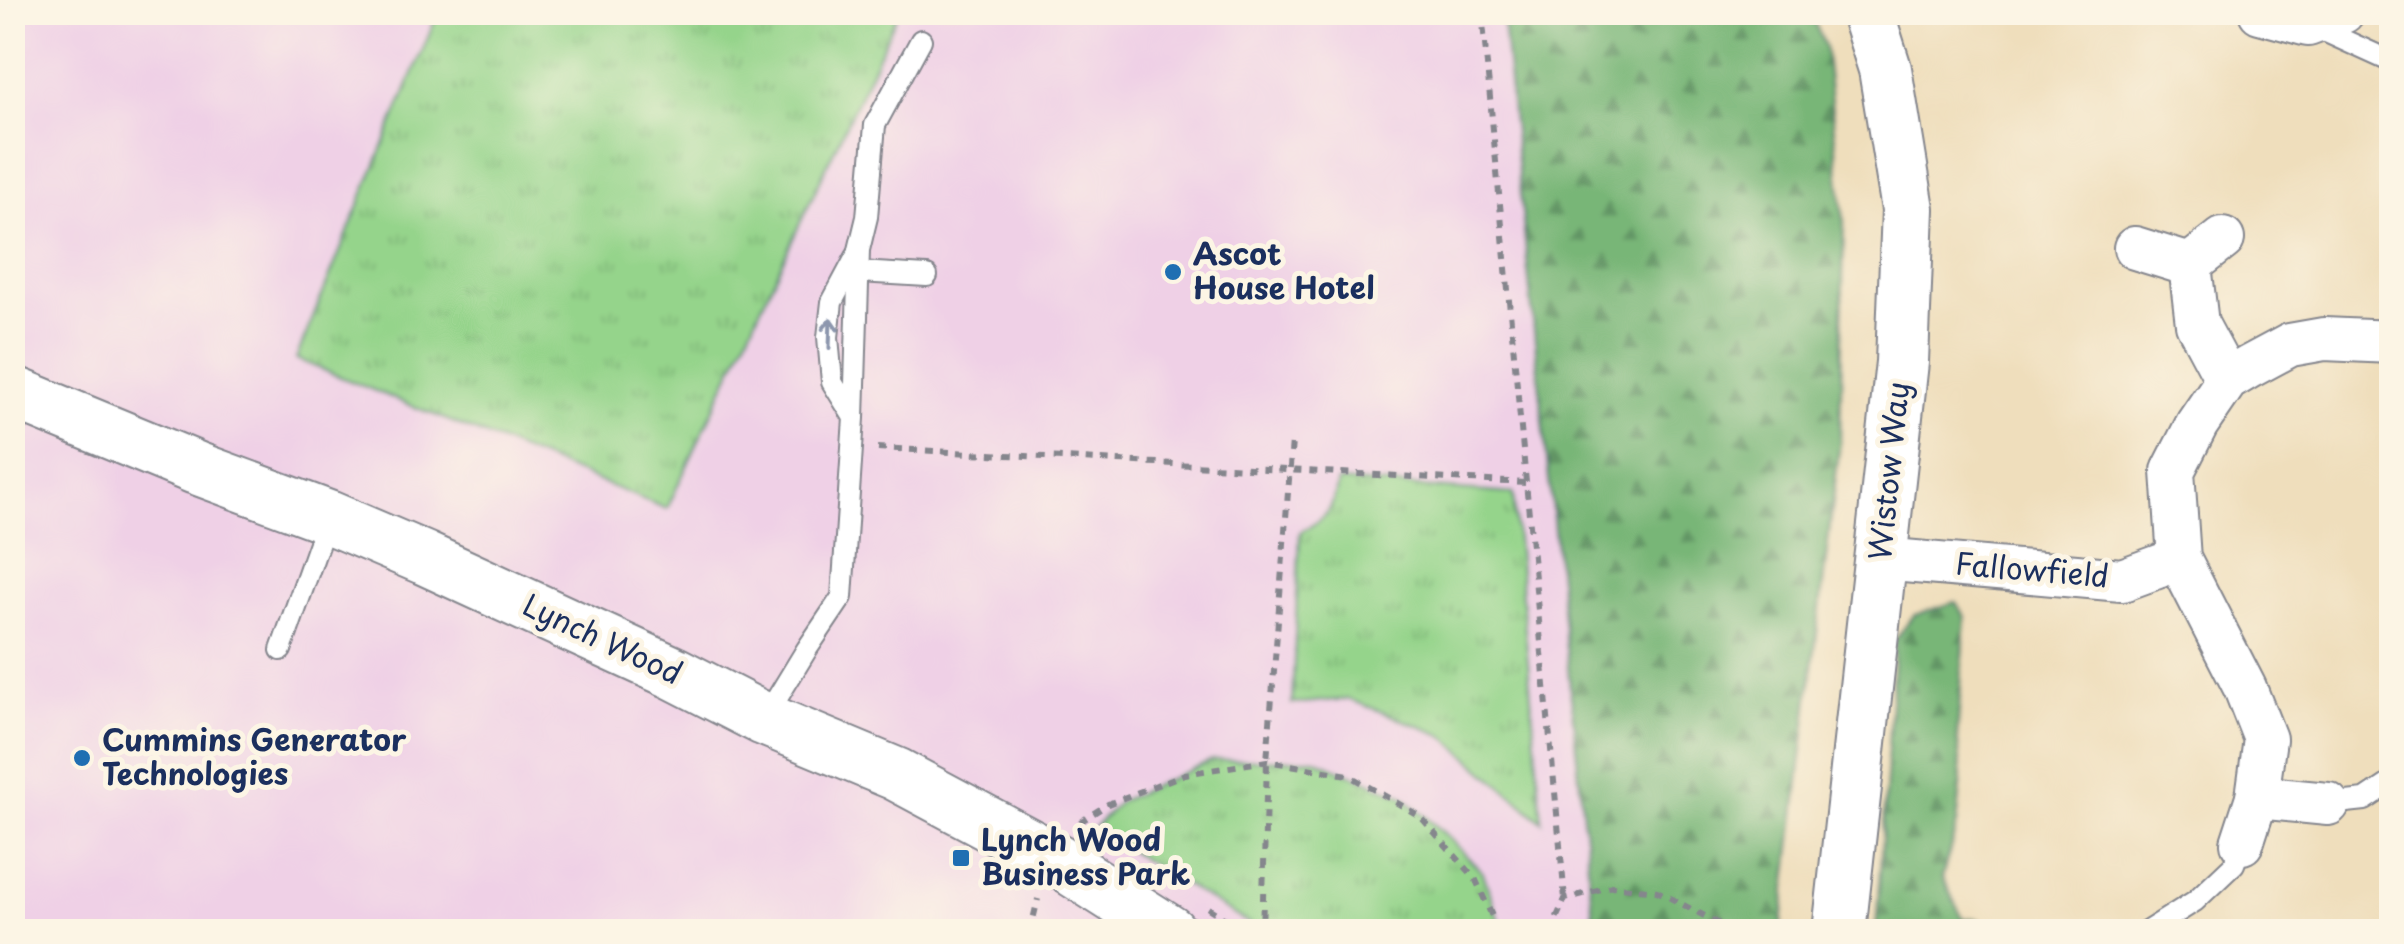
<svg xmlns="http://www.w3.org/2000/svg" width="2404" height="944" font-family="'Playpen Sans',sans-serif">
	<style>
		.built { fill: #efd0e6 }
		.grass { fill: url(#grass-tufts); stroke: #588274; stroke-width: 2.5 }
		.forest { fill: url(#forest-firs); stroke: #4a726a; stroke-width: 2.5 }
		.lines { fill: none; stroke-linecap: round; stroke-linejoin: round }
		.service-casing { stroke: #85868d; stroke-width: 24 }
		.minor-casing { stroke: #85868d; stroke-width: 46 }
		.tertiary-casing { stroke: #85868d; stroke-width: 56 }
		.path { stroke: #85868d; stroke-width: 6; stroke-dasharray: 8 8; stroke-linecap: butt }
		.service { stroke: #fff; stroke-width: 20 }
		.minor { stroke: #fff; stroke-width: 42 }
		.tertiary { stroke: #fff; stroke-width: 52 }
		.oneway { stroke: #8d97ae }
		.poi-dot { fill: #1f6fb2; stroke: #fcf5e5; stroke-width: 4 }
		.labels { text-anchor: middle; stroke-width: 10; stroke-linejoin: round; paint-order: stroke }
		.poi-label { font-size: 30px; font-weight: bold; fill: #1b2f5e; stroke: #fcf5e5; text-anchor: start }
		.street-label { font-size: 30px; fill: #1b2f5e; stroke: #fcf5e5 }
	</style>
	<defs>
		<pattern id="grass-tufts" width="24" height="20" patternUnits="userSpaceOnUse" patternTransform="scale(2.5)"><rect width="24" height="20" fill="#95d48b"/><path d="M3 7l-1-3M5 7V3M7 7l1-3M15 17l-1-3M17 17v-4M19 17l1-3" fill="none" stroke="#80b67a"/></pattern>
		<pattern id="forest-firs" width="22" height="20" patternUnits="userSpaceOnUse" patternTransform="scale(2.5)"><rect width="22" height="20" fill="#78b677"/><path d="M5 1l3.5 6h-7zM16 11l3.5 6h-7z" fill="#629465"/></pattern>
	</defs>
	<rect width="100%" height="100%" fill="#fcf5e5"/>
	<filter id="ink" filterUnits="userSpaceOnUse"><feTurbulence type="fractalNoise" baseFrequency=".01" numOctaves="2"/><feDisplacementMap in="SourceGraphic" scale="20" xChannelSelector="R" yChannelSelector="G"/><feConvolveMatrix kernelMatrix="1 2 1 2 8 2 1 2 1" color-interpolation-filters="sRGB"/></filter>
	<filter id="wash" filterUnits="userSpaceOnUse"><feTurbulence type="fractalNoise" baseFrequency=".0048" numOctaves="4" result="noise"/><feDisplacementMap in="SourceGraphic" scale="40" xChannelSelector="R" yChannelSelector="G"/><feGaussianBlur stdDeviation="2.25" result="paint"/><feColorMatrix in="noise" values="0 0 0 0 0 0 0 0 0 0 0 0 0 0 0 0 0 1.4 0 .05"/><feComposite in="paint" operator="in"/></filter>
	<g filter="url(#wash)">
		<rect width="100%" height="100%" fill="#efdebc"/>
		<polygon class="built" points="12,13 1502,13 1593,916 1597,931 13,931"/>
		<g class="grass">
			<polygon points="438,13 898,13 667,509 296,359"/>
			<path d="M1338 481 1513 494 1542 821 1443 735 1348 699 1292 704 1300 532C1327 518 1333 511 1338 481Z"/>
			<polygon points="1315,759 1401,795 1446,835 1483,873 1503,931 1261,931 1093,829 1120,801 1212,760"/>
		</g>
		<g class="forest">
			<polygon points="1502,13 1810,13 1825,46 1844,222 1840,442 1781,931 1597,931 1593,916"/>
			<polygon points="1955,602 1966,617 1957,736 1962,777 1957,824 1942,877 1963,919 1973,918 2014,931 1876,932 1895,640 1914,615"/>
		</g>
	</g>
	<g filter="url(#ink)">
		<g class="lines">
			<defs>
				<g id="service">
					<polyline points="2315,27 2392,62"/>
					<polyline points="859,272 927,276"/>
					<polyline points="853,416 832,382 828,337 832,302 856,257"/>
					<polyline points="281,650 328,517"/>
					<polyline points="765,718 807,649 842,597 854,418 859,250 867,217 875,125 921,40"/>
					<polyline points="2328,804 2365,800 2392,782"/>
					<polyline points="2146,932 2195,901 2234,864 2242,843"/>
				</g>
				<g id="minor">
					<polyline points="2260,12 2308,25 2343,12"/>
					<polyline points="2223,239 2190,265 2197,324 2227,380"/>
					<polyline points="2135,248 2190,265"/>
					<polyline points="1881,559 2122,580 2179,559"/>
					<polyline points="2257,797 2328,804"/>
					<polyline points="2242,843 2257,797 2265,739 2245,688 2179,559 2173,471 2197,424 2227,380 2249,367 2290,345 2324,339 2392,342"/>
				</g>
				<g id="tertiary">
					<polyline points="12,392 196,468 328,517 424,558 674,673 764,719 896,774 1057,860 1170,932"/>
					<polyline points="1839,932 1902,362 1908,209 1885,69 1867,12"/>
				</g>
			</defs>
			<use href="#service" class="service-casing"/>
			<use href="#minor" class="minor-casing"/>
			<use href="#tertiary" class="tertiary-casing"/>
			<g class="path">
				<polyline points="1482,12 1565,899"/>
				<polyline points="878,448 1526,483"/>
				<polyline points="1080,822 1108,804 1185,774 1267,761 1348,775 1420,816 1475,878 1499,932"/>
				<polyline points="1208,908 1245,932"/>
				<polyline points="1030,932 1038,899"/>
				<polyline points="1262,932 1267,761 1292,441"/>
				<polyline points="1550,932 1565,899 1612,886 1657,891 1735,932"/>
			</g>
			<use href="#service" class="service"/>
			<use href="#minor" class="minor"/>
			<use href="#tertiary" class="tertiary"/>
		</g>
		<defs><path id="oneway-shaft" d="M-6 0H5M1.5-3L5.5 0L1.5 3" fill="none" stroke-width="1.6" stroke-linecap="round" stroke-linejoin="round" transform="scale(2.5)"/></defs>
		<use class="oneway" href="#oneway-shaft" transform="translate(830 333) rotate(-88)"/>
	</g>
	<g class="poi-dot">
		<circle cx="1173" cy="272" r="10"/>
		<circle cx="82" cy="758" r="10"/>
		<rect x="951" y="848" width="20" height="20" rx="5"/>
	</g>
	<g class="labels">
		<g class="poi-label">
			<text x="1193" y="265">Ascot<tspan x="1193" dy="34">House Hotel</tspan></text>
			<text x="102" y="751">Cummins Generator<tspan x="102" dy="34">Technologies</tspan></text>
			<text x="981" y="851">Lynch Wood<tspan x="981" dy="34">Business Park</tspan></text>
		</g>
		<g class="street-label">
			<text transform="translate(1890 471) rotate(-84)" y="10">Wistow Way</text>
			<text transform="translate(2032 571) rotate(5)" y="10">Fallowfield</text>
			<text transform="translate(602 640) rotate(25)" y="10">Lynch Wood</text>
		</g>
	</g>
	<rect width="2404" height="944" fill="none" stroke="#fcf5e5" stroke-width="50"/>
</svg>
